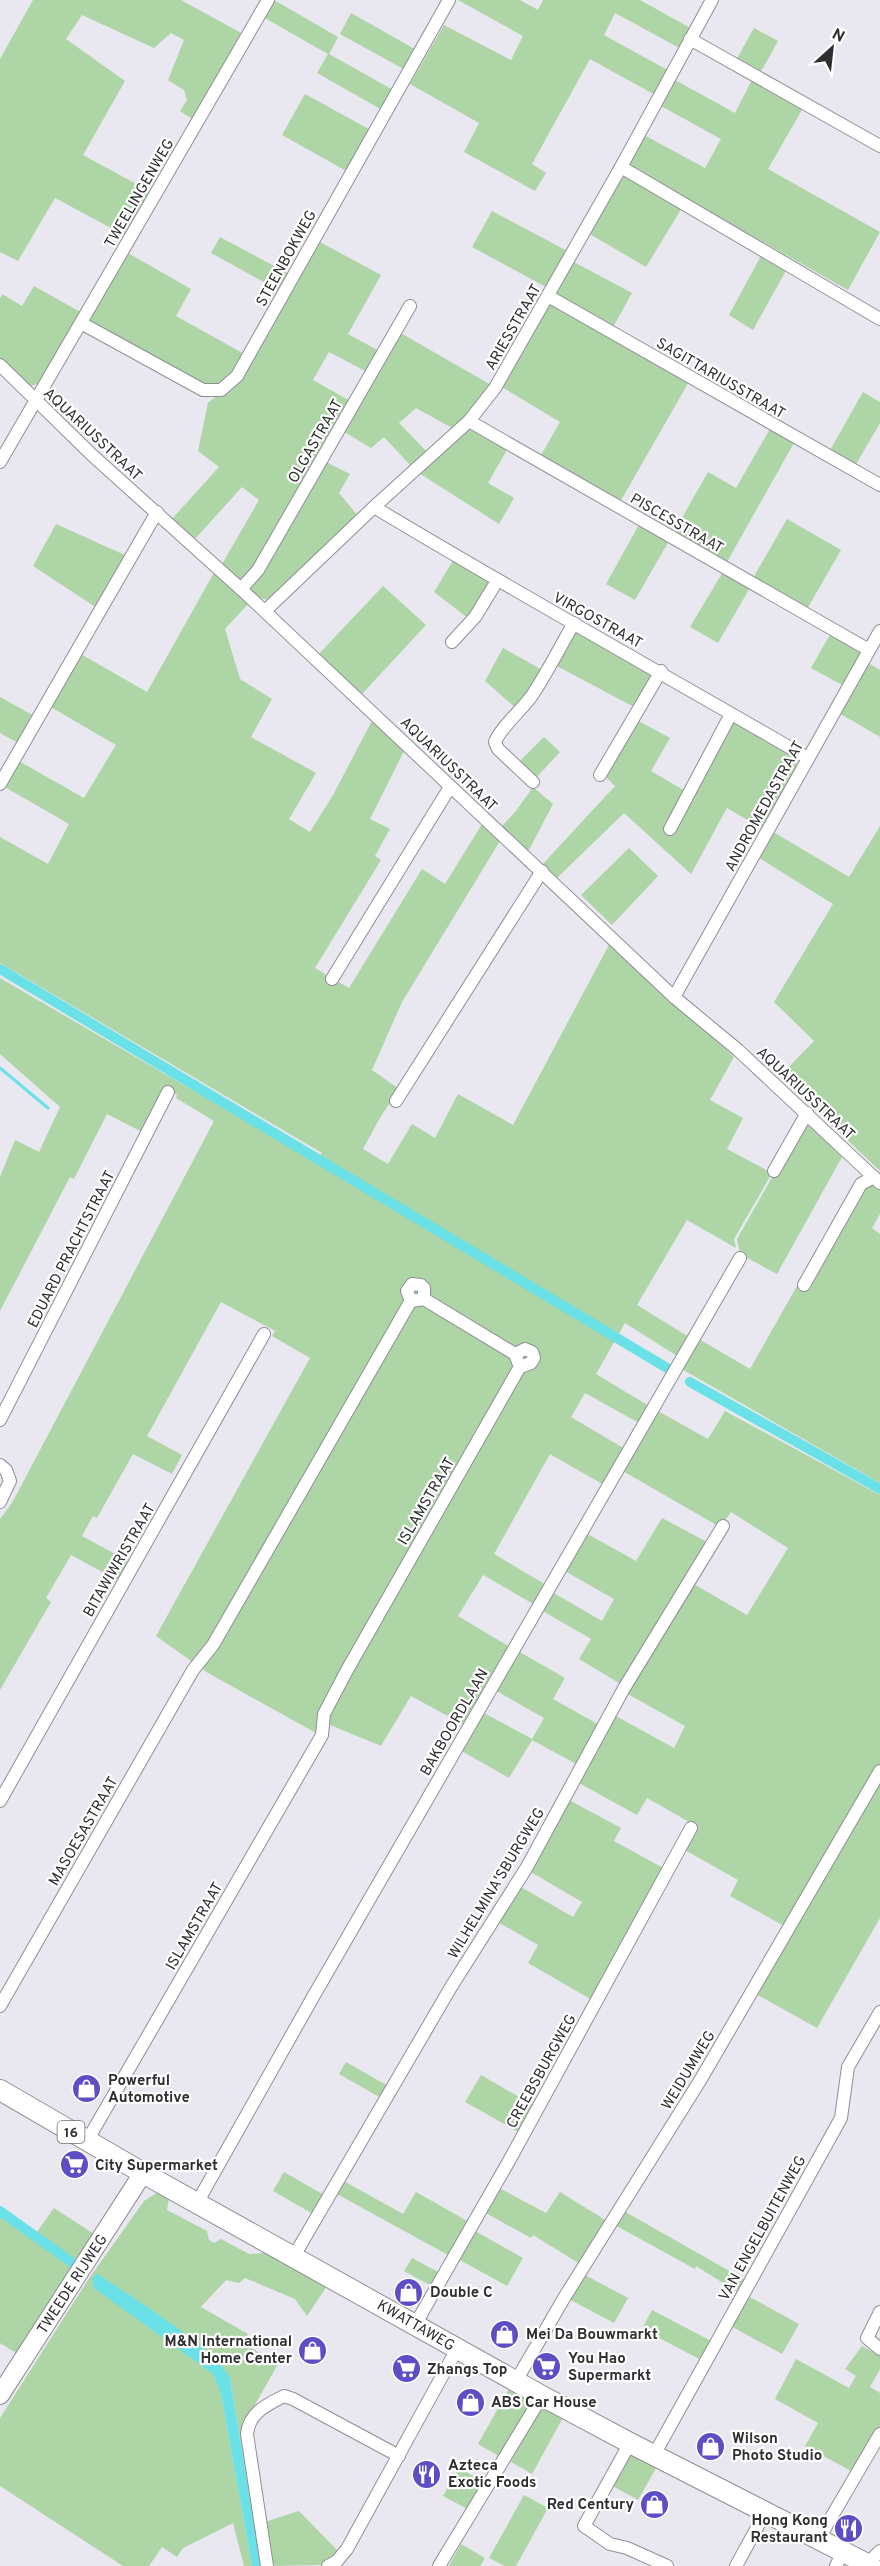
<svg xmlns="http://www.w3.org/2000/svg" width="880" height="2566" font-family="Overpass,sans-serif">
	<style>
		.green { fill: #add5a5 }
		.water { fill: #6ae0e7 }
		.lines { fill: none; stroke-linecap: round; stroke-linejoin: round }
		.stream { stroke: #6ae0e7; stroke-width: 3 }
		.canal { stroke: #6ae0e7; stroke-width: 10 }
		.street-casing { stroke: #908e96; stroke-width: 14 }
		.secondary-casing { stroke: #908e96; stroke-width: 20 }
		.primary-casing { stroke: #908e96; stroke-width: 22 }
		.street { stroke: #fff; stroke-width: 12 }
		.secondary { stroke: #fff; stroke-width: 18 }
		.primary { stroke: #fff; stroke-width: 20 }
		.labels { text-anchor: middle; stroke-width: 4.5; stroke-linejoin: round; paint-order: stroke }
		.shield { fill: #fff; stroke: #6d6d6f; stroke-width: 1.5 }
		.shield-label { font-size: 14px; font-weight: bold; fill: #2f2e31 }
		.street-label { font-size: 15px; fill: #2f2e31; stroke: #fff }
		.poi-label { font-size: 15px; font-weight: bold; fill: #2f2e31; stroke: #fff; text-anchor: start }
	</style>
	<rect width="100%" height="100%" fill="#e9e7f0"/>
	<g class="green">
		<polygon points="33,0 181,0 243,34 194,120 180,111 187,100 184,90 168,80 184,40 171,33 154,48 82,15 66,39 125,81 83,155 151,192 126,236 55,198 18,261 0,252 0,59"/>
		<polygon points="274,0 338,37 329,54 395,91 384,111 317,73 328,54 263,17"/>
		<polygon points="458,0 520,0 538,10 543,0 640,0 694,30 683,50 615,13 604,35 671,72 657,96 590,59 532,164 546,173 535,191 464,152 479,123 410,84 444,25 511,60 523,36"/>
		<polygon points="351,13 420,52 409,72 340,34"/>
		<polygon points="754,28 778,41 759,75 735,62"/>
		<polygon points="675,80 735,113 752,80 803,108 768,169 880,232 848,290 630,167 629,163 644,135 705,168 721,139 661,106"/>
		<polygon points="305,94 374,132 350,173 282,135"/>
		<polygon points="624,174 683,206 646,267 588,233 618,179"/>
		<polygon points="492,211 569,252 548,288 472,247"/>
		<polygon points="220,237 289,274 280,291 211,253"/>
		<polygon points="318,241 381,275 348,334 381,352 369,373 329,352 313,380 352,402 255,568 241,583 222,564 259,500 242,487 194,540 171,520 219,467 198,451 208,403 220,393"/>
		<polygon points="763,252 788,267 753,330 729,315"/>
		<path d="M128 253 191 289 176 316 246 355C233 376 230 386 204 385L90 323 89 317Z"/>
		<polygon points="572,261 632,293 612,329 556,294"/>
		<polygon points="34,286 82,313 43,379 38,384 29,386 0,359 0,299 2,294 22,306"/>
		<polygon points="550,304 690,380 620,502 540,457 560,422 500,386"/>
		<polygon points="399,332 491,385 475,408 454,429 416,408 399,423 428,453 412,467 384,437 371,448 341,430"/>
		<polygon points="863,392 880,402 880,423 855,466 829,452"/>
		<polygon points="771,427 795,441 727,562 674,532 708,472 736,488"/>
		<polygon points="470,428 508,448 488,483 514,498 499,524 419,473"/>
		<polygon points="324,461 350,474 339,493 358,516 269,600 259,598 247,588"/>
		<polygon points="787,519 841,550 807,609 753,578"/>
		<polygon points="640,523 670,539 635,600 606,584"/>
		<polygon points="56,524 127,556 97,608 33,566"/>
		<polygon points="454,559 491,583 468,618 434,592"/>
		<polygon points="724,570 751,586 718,643 690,627"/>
		<polygon points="215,571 249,603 225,629 240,679 272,699 251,737 316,773 289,819 310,832 333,795 373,719 405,749 370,819 390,829 375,856 381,860 315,968 349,988 422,869 445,884 482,824 500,841 402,1002 372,1070 399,1089 381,1116 363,1149 388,1164 412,1124 435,1138 458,1094 513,1125 610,943 734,1057 710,1100 743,1118 727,1149 772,1173 734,1239 736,1248 687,1220 637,1305 689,1337 677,1356 625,1323 596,1374 649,1406 639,1423 585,1393 571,1417 625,1449 604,1485 550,1454 494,1554 546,1585 535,1605 483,1575 458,1616 510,1647 466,1726 411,1696 381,1746 323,1722 316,1733 208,1673 156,1636 310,1358 272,1336 275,1331 221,1302 147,1436 182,1455 172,1474 133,1454 97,1518 93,1516 82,1536 130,1562 119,1581 71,1555 46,1598 51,1602 0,1690 0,1519 12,1503 214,1121 176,1098 177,1095 166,1089 144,1133 107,1114 74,1179 70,1177 0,1311 0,1177 15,1140 39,1152 60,1107 0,1054 0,978 316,1162 322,1153 0,963 0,837 48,864 69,824 3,786 17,760 84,798 116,745 49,706 79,653 147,692"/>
		<polygon points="383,586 426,625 360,696 317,656"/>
		<polygon points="575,629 655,674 636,708 553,664"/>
		<polygon points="831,633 860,651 861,654 844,686 811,668"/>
		<polygon points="503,648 544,671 518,710 485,681"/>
		<polygon points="868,663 880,670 880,737 839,713"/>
		<polygon points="0,697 36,717 20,744 0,733"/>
		<polygon points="635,719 670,738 651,771 685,791 732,721 796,758 798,766 763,829 727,808 691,874 624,813 555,880 541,866 615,786 604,775"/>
		<polygon points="544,737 560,752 535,779 518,763"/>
		<polygon points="533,787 553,804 528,852 501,827 516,811"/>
		<polygon points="880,826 880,1171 780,1076 814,1041 774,1002 833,904 756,856 770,830 849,877"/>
		<polygon points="629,848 658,876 612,925 581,895"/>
		<polygon points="806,1126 810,1126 842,1157 777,1274 740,1254 737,1239 774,1174"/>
		<polygon points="873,1182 880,1189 880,1214 872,1228 880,1234 880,1483 680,1368 697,1338 750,1369 797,1286 810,1289 864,1187"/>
		<polygon points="656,1410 708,1439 725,1411 880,1495 880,1766 788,1928 730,1896 738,1880 685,1850 698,1827 647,1798 637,1815 577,1782 614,1715 674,1748 685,1726 626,1693 692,1583 747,1615 788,1548 731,1512 720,1527 621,1470"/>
		<polygon points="662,1518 709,1543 624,1686 579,1659 591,1639 541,1610 552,1592 602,1621 614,1599 563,1570 584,1532 636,1561"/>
		<polygon points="518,1651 565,1678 553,1699 601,1726 578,1765 532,1740 509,1778 460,1750 482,1712 532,1739 544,1718 495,1690"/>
		<polygon points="880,1775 880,1918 817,2028 756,1994"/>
		<polygon points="569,1800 621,1828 614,1841 665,1869 592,2000 528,1963 538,1945 496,1921 519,1886 573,1917 582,1902 529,1871"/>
		<polygon points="346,2062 388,2086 381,2098 339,2074"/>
		<polygon points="481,2075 535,2106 520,2133 465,2102"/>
		<polygon points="284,2172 324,2195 313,2214 273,2191"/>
		<polygon points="342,2180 403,2214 416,2192 469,2222 450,2256 335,2193"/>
		<polygon points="499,2188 546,2213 560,2192 607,2221 580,2264 533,2235 531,2238 484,2212"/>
		<polygon points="158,2192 169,2198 167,2210 207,2231 209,2240 214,2243 221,2239 249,2254 266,2253 327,2286 307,2316 295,2299 245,2278 239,2283 226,2280 201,2307 248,2334 243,2343 278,2364 247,2419 261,2566 230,2378 203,2364 213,2374 221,2394 252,2566 244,2566 233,2523 183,2548 177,2557 162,2547 149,2566 123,2566 0,2486 0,2418 88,2280 144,2201"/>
		<polygon points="54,2208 100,2238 82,2264 37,2232"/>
		<polygon points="622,2210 747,2281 739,2293 696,2266 695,2269 613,2224"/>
		<polygon points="0,2215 78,2271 21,2356 0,2343"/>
		<polygon points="473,2230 523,2258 507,2286 458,2259"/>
		<polygon points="412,2258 440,2273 432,2286 404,2271"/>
		<polygon points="583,2274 628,2298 614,2323 567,2298"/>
		<polygon points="746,2295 799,2324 782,2354 729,2325"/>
		<polygon points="652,2310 713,2342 703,2361 642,2329"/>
		<polygon points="862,2346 880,2356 880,2369 870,2387 880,2393 880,2427 853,2472 805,2446 818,2423 775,2399 796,2359 849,2388 856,2376 845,2369"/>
		<polygon points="510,2387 535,2401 502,2458 478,2444"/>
		<polygon points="542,2404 564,2416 532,2474 511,2462"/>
		<polygon points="628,2453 656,2468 638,2500 611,2485"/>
		<polygon points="459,2468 488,2484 473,2512 443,2496"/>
		<polygon points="524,2495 548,2508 516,2566 505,2566 489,2558"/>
		<polygon points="299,2511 338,2551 320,2565 270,2566 265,2522"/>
		<polygon points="461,2544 485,2558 480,2566 449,2566"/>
	</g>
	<path class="water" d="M98 2274C127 2294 219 2351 230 2378L261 2566H252L221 2394 213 2374 94 2288 92 2280 95 2275Z"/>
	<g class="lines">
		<polyline class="stream" points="0,1068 48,1108"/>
		<g class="canal">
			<polyline points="0,969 667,1368"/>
			<polyline points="690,1382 880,1489"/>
			<polyline points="0,2211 77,2266"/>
		</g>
		<defs>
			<g id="street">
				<polyline points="690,39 880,146"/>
				<polyline points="621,167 880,319"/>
				<polyline points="548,296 880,485"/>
				<polyline points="81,323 203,390 221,390 237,376 449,0"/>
				<polyline points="0,365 92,455 241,589 674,997 738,1050 880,1183"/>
				<polyline points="469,421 869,650"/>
				<polyline points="0,462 268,0"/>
				<path d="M374 507C517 593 663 674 808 758"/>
				<polyline points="241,589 258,570 410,306"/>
				<polyline points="265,611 374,507 469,421 495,388 621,167 712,0"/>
				<polyline points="452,642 475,617 497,581"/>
				<polyline points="600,775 661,671"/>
				<path d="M533 782 498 749 495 742C500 728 524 708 533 694 548 671 560 647 574 623"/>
				<polyline points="0,784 157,512"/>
				<polyline points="670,829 731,714"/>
				<polyline points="332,979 450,787"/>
				<polyline points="674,997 880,631"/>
				<polyline points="396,1101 542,871"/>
				<polyline points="774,1171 807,1113"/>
				<polyline points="804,1285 861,1184 874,1177"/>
				<polyline points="411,1301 407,1291 412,1284 421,1285 424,1288 424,1299"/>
				<polyline points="515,1354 525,1349 532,1352 534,1358 531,1363 520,1367"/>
				<polyline points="0,1420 168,1092"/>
				<polyline points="0,1465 6,1470 10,1481 0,1502"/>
				<polyline points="0,1801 264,1334"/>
				<polyline points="0,2006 193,1670 213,1645 409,1304 411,1301 424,1299 515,1354 520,1367 518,1370 346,1672 324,1714 322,1735 87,2141"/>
				<polyline points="197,2203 313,1997 740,1258"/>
				<polyline points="294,2256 451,1987 527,1867 623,1690 723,1526"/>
				<polyline points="880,2312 867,2338 880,2349"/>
				<polyline points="415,2325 509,2161 691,1828"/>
				<polyline points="516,2381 564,2298 701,2079 880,1771"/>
				<polyline points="630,2443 584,2526 610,2544 627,2548 667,2566"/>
				<polyline points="654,2455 841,2118 848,2067 880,2012"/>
				<polyline points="818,2540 880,2434"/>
				<polyline points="867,2564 880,2551"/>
				<path d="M267 2566 247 2434C249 2413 266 2405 284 2396L293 2399 399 2456"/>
				<polyline points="328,2566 337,2561 347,2549 457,2349"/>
				<polyline points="439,2566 542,2396"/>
				<polyline points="736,2566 765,2513"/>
				<polyline points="836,2566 843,2552"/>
			</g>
			<polyline id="secondary" points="0,2395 143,2173"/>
			<polyline id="primary" points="0,2090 143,2173 542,2396 630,2443 871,2566"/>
		</defs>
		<use href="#street" class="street-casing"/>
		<use href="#secondary" class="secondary-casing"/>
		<use href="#primary" class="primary-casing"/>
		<use href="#street" class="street"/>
		<use href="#secondary" class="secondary"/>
		<use href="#primary" class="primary"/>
	</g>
	<defs>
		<symbol id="shop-disc" viewBox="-11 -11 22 22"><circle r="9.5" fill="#5e4ec6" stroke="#fff"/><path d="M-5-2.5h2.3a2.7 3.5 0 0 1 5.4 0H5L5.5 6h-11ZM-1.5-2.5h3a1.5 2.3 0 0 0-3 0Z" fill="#fff"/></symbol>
		<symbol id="supermarket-disc" viewBox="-11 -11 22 22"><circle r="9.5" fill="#5e4ec6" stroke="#fff"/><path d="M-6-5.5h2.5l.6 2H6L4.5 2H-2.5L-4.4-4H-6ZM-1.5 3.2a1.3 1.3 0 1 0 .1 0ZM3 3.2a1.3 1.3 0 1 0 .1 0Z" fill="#fff"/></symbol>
		<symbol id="restaurant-disc" viewBox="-11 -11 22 22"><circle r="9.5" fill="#5e4ec6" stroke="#fff"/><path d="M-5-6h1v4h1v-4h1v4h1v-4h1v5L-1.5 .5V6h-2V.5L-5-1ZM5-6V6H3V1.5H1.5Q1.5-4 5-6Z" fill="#fff"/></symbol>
	</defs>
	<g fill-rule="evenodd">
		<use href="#shop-disc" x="70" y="2072" width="33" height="33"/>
		<use href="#supermarket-disc" x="58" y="2148" width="33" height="33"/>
		<use href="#shop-disc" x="392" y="2276" width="33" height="33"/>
		<use href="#shop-disc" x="488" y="2318" width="33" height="33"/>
		<use href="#shop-disc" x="296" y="2334" width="33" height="33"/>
		<use href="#supermarket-disc" x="530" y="2350" width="33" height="33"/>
		<use href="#supermarket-disc" x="390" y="2352" width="33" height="33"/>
		<use href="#shop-disc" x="454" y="2386" width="33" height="33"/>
		<use href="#shop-disc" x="694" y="2430" width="33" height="33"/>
		<use href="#restaurant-disc" x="410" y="2458" width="33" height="33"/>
		<use href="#shop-disc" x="638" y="2488" width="33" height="33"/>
		<use href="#restaurant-disc" x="832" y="2512" width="33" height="33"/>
	</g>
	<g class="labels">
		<rect class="shield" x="57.5" y="2121" width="27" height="22" rx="4.5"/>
		<g class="shield-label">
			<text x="71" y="2137">16</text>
		</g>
		<g class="street-label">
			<text transform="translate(139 193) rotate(-60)" y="5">TWEELINGENWEG</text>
			<text transform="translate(286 258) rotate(-61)" y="5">STEENBOKWEG</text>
			<text transform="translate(513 327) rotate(-60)" y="5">ARIESSTRAAT</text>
			<text transform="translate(721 378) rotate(30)" y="5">SAGITTARIUSSTRAAT</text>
			<text transform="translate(93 434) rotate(43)" y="5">AQUARIUSSTRAAT</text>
			<text transform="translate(315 441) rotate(-60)" y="5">OLGASTRAAT</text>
			<text transform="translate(677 523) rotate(30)" y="5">PISCESSTRAAT</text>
			<text transform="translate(598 620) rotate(29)" y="5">VIRGOSTRAAT</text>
			<text transform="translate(449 764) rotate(44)" y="5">AQUARIUSSTRAAT</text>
			<text transform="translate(764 806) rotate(-61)" y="5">ANDROMEDASTRAAT</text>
			<text transform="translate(806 1093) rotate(43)" y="5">AQUARIUSSTRAAT</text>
			<text transform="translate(71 1249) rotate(-63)" y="5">EDUARD PRACHTSTRAAT</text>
			<text transform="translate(426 1501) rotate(-60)" y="5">ISLAMSTRAAT</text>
			<text transform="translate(119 1560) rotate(-60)" y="5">BITAWIWRISTRAAT</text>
			<text transform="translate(454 1722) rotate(-60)" y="5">BAKBOORDLAAN</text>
			<text transform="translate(83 1831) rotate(-60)" y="5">MASOESASTRAAT</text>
			<text transform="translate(496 1883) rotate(-59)" y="5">WILHELMINA'SBURGWEG</text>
			<text transform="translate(194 1926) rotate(-60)" y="5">ISLAMSTRAAT</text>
			<text transform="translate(688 2070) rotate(-59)" y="5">WEIDUMWEG</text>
			<text transform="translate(541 2071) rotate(-61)" y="5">CREEBSBURGWEG</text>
			<text transform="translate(762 2228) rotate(-61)" y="5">VAN ENGELBUITENWEG</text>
			<text transform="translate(72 2284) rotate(-57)" y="5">TWEEDE RIJWEG</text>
			<text transform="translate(416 2325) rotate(30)" y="5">KWATTAWEG</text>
		</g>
		<g class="poi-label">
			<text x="108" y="2085">Powerful<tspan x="108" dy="17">Automotive</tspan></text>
			<text x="95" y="2170">City Supermarket</text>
			<text x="430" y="2297">Double C</text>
			<text x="526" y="2339">Mei Da Bouwmarkt</text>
			<text x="292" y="2346" text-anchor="end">M&amp;N International<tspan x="292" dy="17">Home Center</tspan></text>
			<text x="568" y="2363">You Hao<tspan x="568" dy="17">Supermarkt</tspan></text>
			<text x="427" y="2374">Zhangs Top</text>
			<text x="491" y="2407">ABS Car House</text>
			<text x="732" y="2443">Wilson<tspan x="732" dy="17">Photo Studio</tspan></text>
			<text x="448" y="2470">Azteca<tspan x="448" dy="17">Exotic Foods</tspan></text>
			<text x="634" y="2509" text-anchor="end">Red Century</text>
			<text x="828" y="2525" text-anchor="end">Hong Kong<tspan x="828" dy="17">Restaurant</tspan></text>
		</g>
	</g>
	<g transform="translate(832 48) rotate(27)" stroke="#ffffff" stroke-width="4.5" paint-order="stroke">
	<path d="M0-4.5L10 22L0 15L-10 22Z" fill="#2f2e31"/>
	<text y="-9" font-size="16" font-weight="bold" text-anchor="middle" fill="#2f2e31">N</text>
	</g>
</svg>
